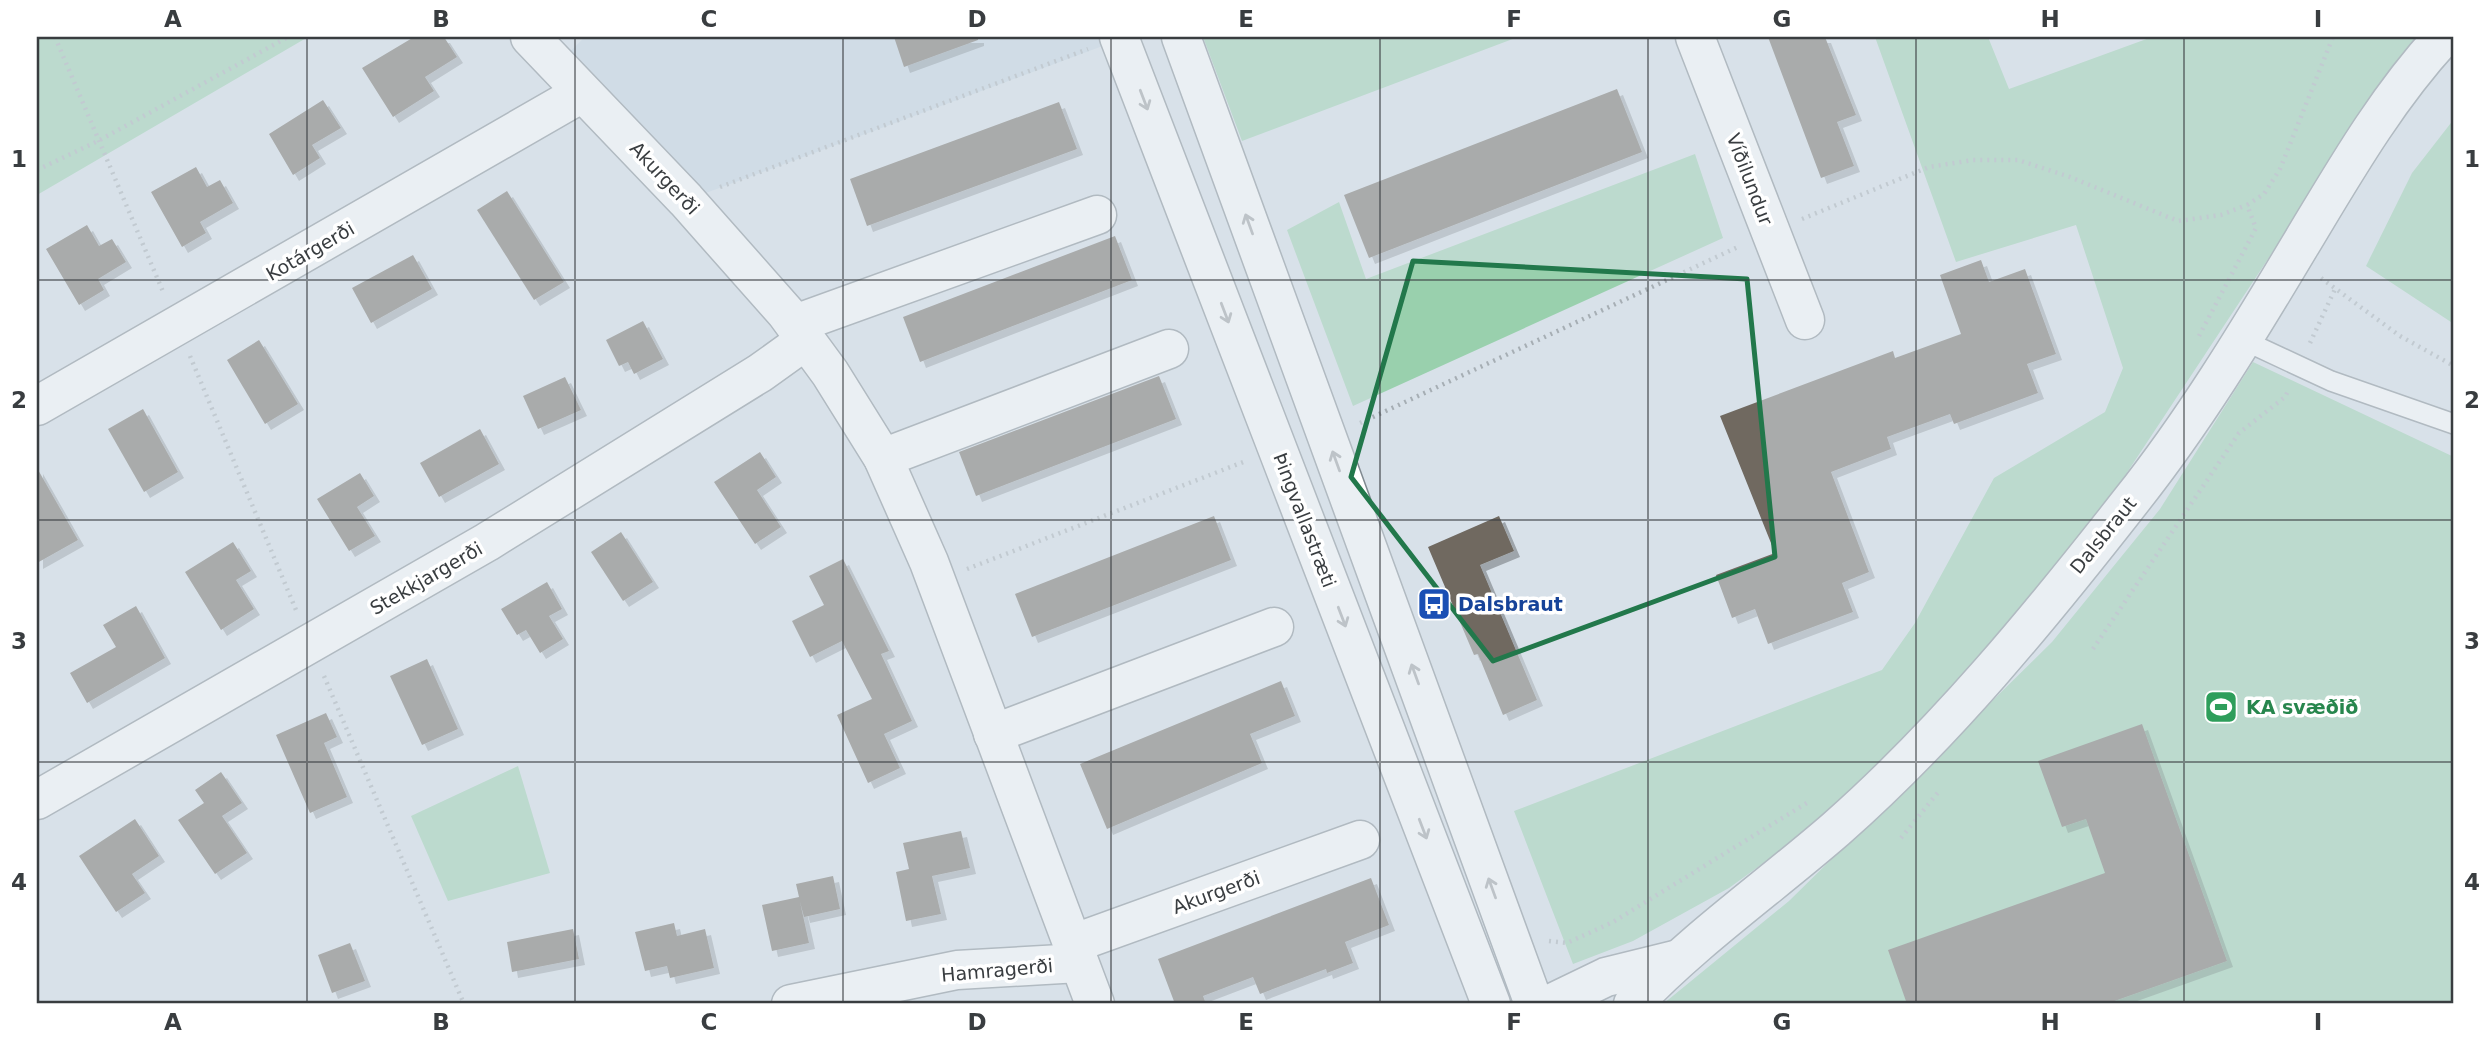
<svg xmlns="http://www.w3.org/2000/svg" width="2491" height="1041" font-family="'DejaVu Sans',sans-serif">
	<style>
		.built { fill: #c6d6e3 }
		.green { fill: #99d0ad }
		.building { fill: #6f6961; filter: url(#shadow) }
		.lines { fill: none; stroke-linecap: round; stroke-linejoin: round }
		.service-casing { stroke: #818a91; stroke-width: 22 }
		.minor-casing { stroke: #818a91; stroke-width: 41 }
		.tertiary-casing { stroke: #818a91; stroke-width: 41 }
		.secondary-casing { stroke: #818a91; stroke-width: 41 }
		.path { stroke: #a6aeb4; stroke-width: 4.5; stroke-dasharray: 2 5; stroke-linecap: butt }
		.service { stroke: #fff; stroke-width: 19 }
		.minor { stroke: #fff; stroke-width: 38 }
		.tertiary { stroke: #fff; stroke-width: 38 }
		.secondary { stroke: #fff; stroke-width: 38 }
		.oneway { stroke: #9c9ea0 }
		.marked { fill: none; stroke: #22784b; stroke-width: 5; stroke-linejoin: round }
		.grid { fill: none; stroke: #393d40; stroke-width: 2; stroke-opacity: 0.55 }
		.labels { text-anchor: middle; stroke-width: 7; stroke-linejoin: round; paint-order: stroke }
		.street-label { font-size: 19px; fill: #393d40; stroke: #fff }
		.transit-label { font-size: 19px; font-weight: bold; fill: #164399; stroke: #fff; text-anchor: start }
		.leisure-label { font-size: 19px; font-weight: bold; fill: #27864d; stroke: #fff; text-anchor: start }
		.neatline { fill: none; stroke: #393d40; stroke-width: 2.5 }
		.grid-label { font-size: 23px; text-anchor: middle; font-weight: bold; fill: #393d40 }
	</style>
	<defs>
		<filter id="shadow"><feDropShadow dx="6" dy="6" stdDeviation="0" flood-color="#0004"/></filter>
	</defs>
	<rect width="100%" height="100%" fill="#d8e1e9"/>
	<polygon class="built" points="585,37 1127,37 706,193 565,56"/>
	<g class="green">
		<polygon points="37,37 308,37 37,195"/>
		<polygon points="1203,37 1518,37 1242,141"/>
		<polygon points="1875,37 1988,37 2009,89 2152,37 2422,37 2365,112 2103,509 1996,641 1845,804 1729,888 1633,941 1573,964 1514,811 1882,670 1915,623 1994,478 2105,412 2123,368 2076,225 1956,262"/>
		<polygon points="2454,119 2454,324 2366,266 2412,173"/>
		<polygon points="1695,154 1723,238 1353,406 1287,230 1339,202 1366,279"/>
		<polygon points="2253,362 2454,457 2454,1004 1663,1004 1789,901 2052,642 2160,509"/>
		<polygon points="518,766 550,873 448,901 411,816"/>
	</g>
	<g class="building">
		<polygon points="414,37 444,37 457,57 425,77 434,91 393,117 362,68"/>
		<polygon points="894,37 978,37 978,40 904,67"/>
		<polygon points="1768,37 1825,37 1856,115 1837,122 1854,166 1821,178"/>
		<polygon points="1617,89 1642,152 1369,258 1344,195"/>
		<polygon points="323,100 341,128 312,145 320,158 293,175 269,134"/>
		<polygon points="1059,102 1077,149 867,226 850,179"/>
		<polygon points="196,167 207,187 220,180 233,203 200,222 206,233 182,247 151,192"/>
		<polygon points="507,191 564,282 534,300 477,210"/>
		<polygon points="87,225 99,246 112,239 126,262 98,279 104,290 79,305 46,249"/>
		<polygon points="1115,236 1132,280 920,362 903,317"/>
		<polygon points="413,255 432,289 371,323 352,288"/>
		<polygon points="1981,260 1989,282 2025,269 2056,354 2027,364 2038,393 1954,424 1950,414 1887,437 1891,449 1831,472 1869,572 1842,583 1853,612 1768,644 1755,609 1732,618 1716,575 1775,553 1720,416 1893,351 1895,358 1961,334 1940,275"/>
		<polygon points="643,321 663,359 634,374 628,362 619,366 606,340"/>
		<polygon points="259,340 298,404 265,424 227,360"/>
		<polygon points="1159,376 1176,419 976,496 959,452"/>
		<polygon points="565,377 581,410 538,429 523,396"/>
		<polygon points="143,409 178,472 144,492 108,429"/>
		<polygon points="480,429 499,464 439,497 420,463"/>
		<polygon points="760,452 776,477 757,490 781,527 755,544 714,482"/>
		<polygon points="37,468 78,540 37,563"/>
		<polygon points="360,473 374,496 357,507 375,536 349,551 317,499"/>
		<polygon points="1214,516 1231,560 1032,637 1015,594"/>
		<polygon points="1499,516 1514,551 1480,565 1537,700 1503,715 1478,654 1474,655 1428,547"/>
		<polygon points="621,532 653,582 623,601 591,552"/>
		<polygon points="233,542 251,571 236,580 254,609 221,630 185,572"/>
		<polygon points="843,559 889,651 881,654 912,721 884,734 900,768 868,783 837,715 872,699 842,641 810,657 792,621 824,605 809,576"/>
		<polygon points="547,582 562,609 549,616 563,639 540,653 526,630 517,635 501,609"/>
		<polygon points="136,606 165,658 87,703 70,673 116,647 103,625"/>
		<polygon points="427,659 458,729 422,745 390,676"/>
		<polygon points="1281,681 1295,716 1250,734 1262,763 1107,829 1080,764"/>
		<polygon points="326,713 337,737 324,743 347,797 310,813 276,735"/>
		<polygon points="2142,724 2227,961 2106,1004 1907,1004 1888,950 2105,873 2086,819 2062,827 2038,761"/>
		<polygon points="221,772 242,803 222,816 247,853 215,874 178,820 204,803 195,790"/>
		<polygon points="135,819 159,856 132,874 145,893 116,912 79,856"/>
		<polygon points="961,831 970,868 932,876 941,914 906,921 896,872 909,869 903,843"/>
		<polygon points="833,876 840,909 804,917 800,902 809,943 772,951 762,905 799,897 796,884"/>
		<polygon points="1371,878 1389,925 1345,942 1353,963 1327,973 1326,969 1260,994 1253,977 1203,996 1206,1004 1175,1004 1158,959"/>
		<polygon points="674,923 677,936 705,929 714,968 670,978 667,966 645,971 635,932"/>
		<polygon points="573,929 579,959 512,972 507,942"/>
		<polygon points="350,943 365,981 332,993 318,955"/>
	</g>
	<g class="lines">
		<defs>
			<polyline id="service" points="2241,339 2331,381 2454,424"/>
			<g id="minor">
				<polyline points="530,37 686,200 786,313 830,373 883,458 929,562 1095,1004"/>
				<polyline points="1695,37 1805,320"/>
				<polyline points="795,324 1097,215"/>
				<polyline points="37,406 582,93"/>
				<polyline points="883,458 1169,349"/>
				<polyline points="993,734 1274,627"/>
				<polyline points="37,800 487,542 760,373 806,340"/>
				<polyline points="1072,944 1360,840"/>
				<polyline points="791,1004 957,970 1079,963"/>
			</g>
			<g id="tertiary">
				<polyline points="1550,1004 1606,977 1675,960"/>
				<path d="M1633 1004C1695 939 1768 888 1836 829 1945 733 2040 617 2130 502 2193 423 2247 334 2299 247 2343 174 2385 100 2443 37"/>
			</g>
			<g id="secondary">
				<polyline points="1119,37 1491,1004"/>
				<polyline points="1181,37 1534,1004"/>
			</g>
		</defs>
		<use href="#service" class="service-casing"/>
		<use href="#minor" class="minor-casing"/>
		<use href="#tertiary" class="tertiary-casing"/>
		<use href="#secondary" class="secondary-casing"/>
		<g class="path">
			<polyline points="55,37 164,294"/>
			<polyline points="37,170 98,141 288,37"/>
			<polyline points="720,187 1088,49"/>
			<polyline points="1802,219 1929,167 1973,160 2018,160 2070,177 2178,221 2221,215 2247,205"/>
			<polyline points="2321,278 2400,336 2454,366"/>
			<polyline points="2199,336 2256,228 2247,205 2264,194 2280,169 2333,37"/>
			<polyline points="2310,343 2335,289"/>
			<polyline points="190,356 296,610"/>
			<polyline points="1360,423 1740,246"/>
			<polyline points="967,569 1246,461"/>
			<polyline points="2093,649 2239,433 2285,397 2289,389"/>
			<polyline points="324,676 464,1004"/>
			<polyline points="1901,838 1940,790"/>
			<polyline points="1549,941 1567,943 1613,922 1810,801"/>
		</g>
		<use href="#service" class="service"/>
		<use href="#minor" class="minor"/>
		<use href="#tertiary" class="tertiary"/>
		<use href="#secondary" class="secondary"/>
	</g>
	<defs><path id="oneway-shaft" d="M-6 0H5M1.5-3L5.5 0L1.5 3" fill="none" stroke-width="1.6" stroke-linecap="round" stroke-linejoin="round" transform="scale(1.75)"/></defs>
	<g class="oneway">
		<use href="#oneway-shaft" transform="translate(1144 100) rotate(69)"/>
		<use href="#oneway-shaft" transform="translate(1249 224) rotate(-110)"/>
		<use href="#oneway-shaft" transform="translate(1225 313) rotate(69)"/>
		<use href="#oneway-shaft" transform="translate(1336 461) rotate(-110)"/>
		<use href="#oneway-shaft" transform="translate(1342 617) rotate(69)"/>
		<use href="#oneway-shaft" transform="translate(1415 674) rotate(-110)"/>
		<use href="#oneway-shaft" transform="translate(1423 829) rotate(69)"/>
		<use href="#oneway-shaft" transform="translate(1492 888) rotate(-110)"/>
	</g>
	<path d="M0 0H2491V1041H0ZM1413 261 1747 279 1775 557 1493 661 1351 477Z" fill="#d8e1e9" fill-opacity=".55" fill-rule="evenodd"/>
	<path class="marked" d="M1413 261 1747 279 1775 557 1493 661 1351 477Z"/>
	<path class="grid" d="M307 37V1004M575 37V1004M843 37V1004M1111 37V1004M1380 37V1004M1648 37V1004M1916 37V1004M2184 37V1004M37 280H2454M37 520H2454M37 762H2454"/>
	<defs>
		<symbol id="bus-square" viewBox="-11 -11 22 22"><rect x="-9" y="-9" width="18" height="18" rx="4" fill="#1a4fb4" stroke="#fff"/><path d="M-5-6H5V4H4V6H2V4H-2V6H-4V4H-5ZM-3.5-4V0h7V-4ZM-3.5 1.2v1.5H-2V1.2ZM2 1.2v1.5H3.5V1.2Z" fill="#fff"/></symbol>
		<symbol id="stadium-square" viewBox="-11 -11 22 22"><rect x="-9" y="-9" width="18" height="18" rx="4" fill="#2e9e5b" stroke="#fff"/><path d="M0-5a6.5 5 0 1 0 0 10a6.5 5 0 1 0 0-10ZM-3.5-1.8h7v3.6h-7Z" fill="#fff"/></symbol>
	</defs>
	<g fill-rule="evenodd">
		<use href="#bus-square" x="1415" y="585" width="38" height="38"/>
		<use href="#stadium-square" x="2202" y="688" width="38" height="38"/>
	</g>
	<g class="labels">
		<g class="street-label">
			<text transform="translate(665 178) rotate(47)" y="7">Akurgerði</text>
			<text transform="translate(1750 179) rotate(69)" y="7">Víðilundur</text>
			<text transform="translate(310 251) rotate(-30)" y="7">Kotárgerði</text>
			<text transform="translate(1305 520) rotate(69)" y="7">Þingvallastræti</text>
			<text transform="translate(2103 535) rotate(-51)" y="7">Dalsbraut</text>
			<text transform="translate(426 578) rotate(-30)" y="7">Stekkjargerði</text>
			<text transform="translate(1216 892) rotate(-20)" y="7">Akurgerði</text>
			<text transform="translate(997 970) rotate(-5)" y="7">Hamragerði</text>
		</g>
		<g class="transit-label">
			<text x="1458" y="611">Dalsbraut</text>
		</g>
		<g class="leisure-label">
			<text x="2246" y="714">KA svæðið</text>
		</g>
	</g>
	<rect width="2491" height="1041" fill="none" stroke="#ffffff" stroke-width="77"/>
	<rect x="38" y="38" width="2414" height="964" class="neatline"/>
	<g class="grid-label">
		<text x="173" y="27">A</text>
		<text x="441" y="27">B</text>
		<text x="709" y="27">C</text>
		<text x="977" y="27">D</text>
		<text x="1246" y="27">E</text>
		<text x="1514" y="27">F</text>
		<text x="1782" y="27">G</text>
		<text x="2050" y="27">H</text>
		<text x="2318" y="27">I</text>
		<text x="19" y="167">1</text>
		<text x="2472" y="167">1</text>
		<text x="19" y="408">2</text>
		<text x="2472" y="408">2</text>
		<text x="19" y="649">3</text>
		<text x="2472" y="649">3</text>
		<text x="19" y="890">4</text>
		<text x="2472" y="890">4</text>
		<text x="173" y="1030">A</text>
		<text x="441" y="1030">B</text>
		<text x="709" y="1030">C</text>
		<text x="977" y="1030">D</text>
		<text x="1246" y="1030">E</text>
		<text x="1514" y="1030">F</text>
		<text x="1782" y="1030">G</text>
		<text x="2050" y="1030">H</text>
		<text x="2318" y="1030">I</text>
	</g>
</svg>
